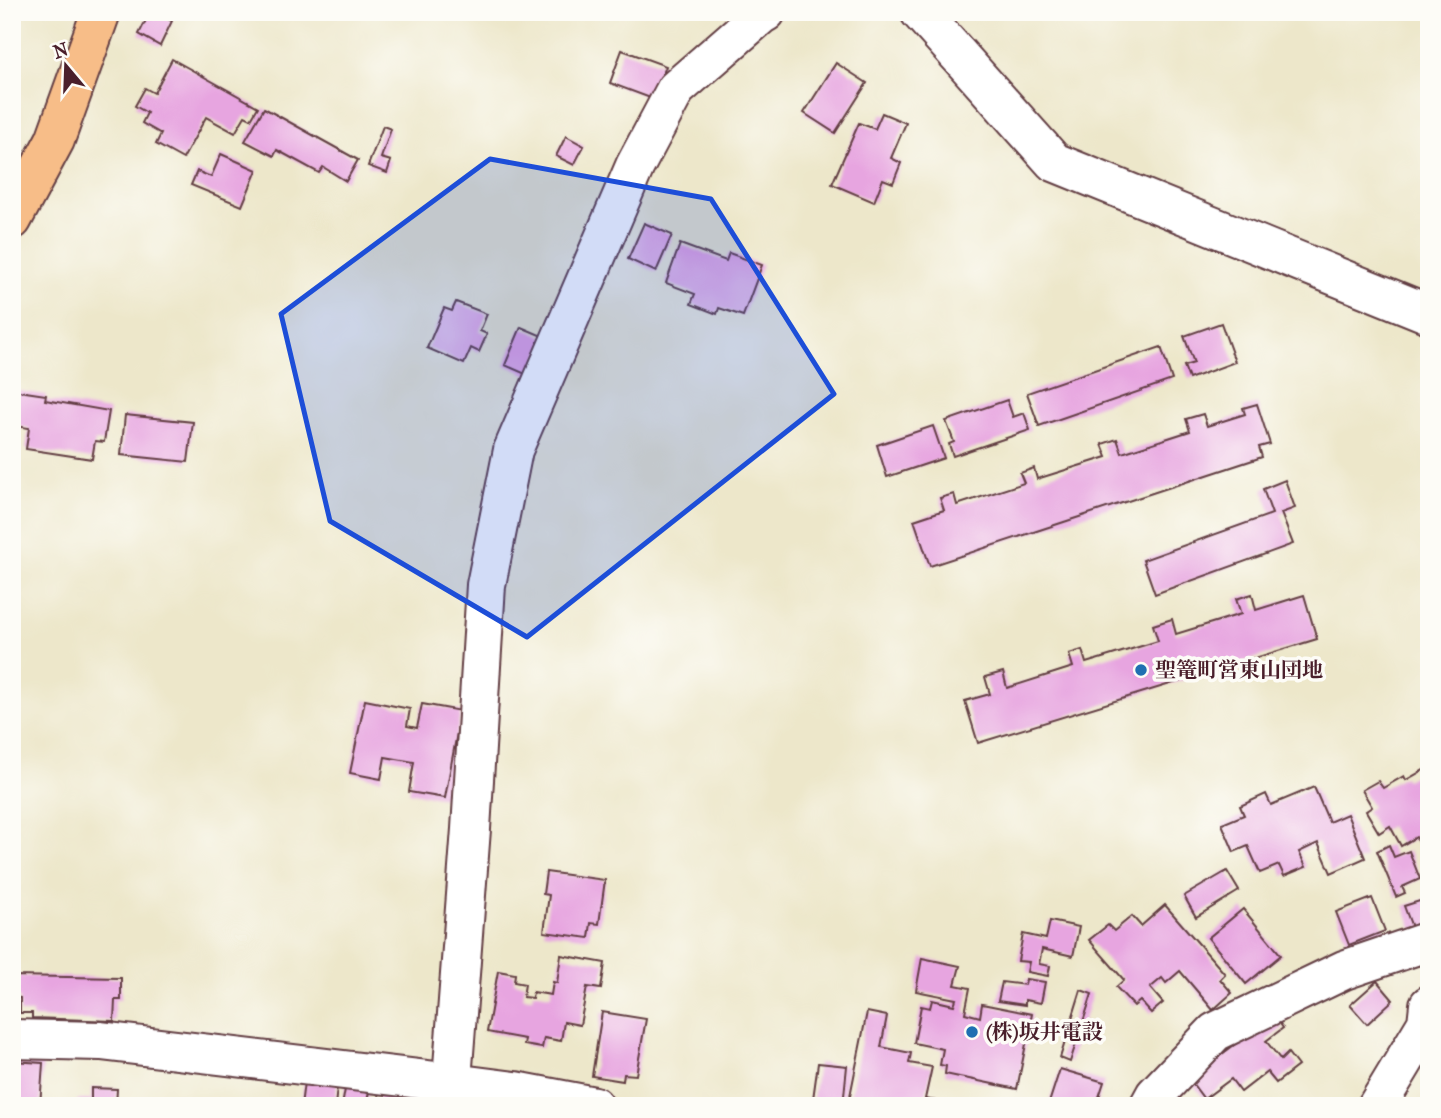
<svg xmlns="http://www.w3.org/2000/svg" width="1441" height="1118" font-family="'IM FELL French Canon','Noto Serif JP',serif">
	<style>
		.building { fill: #e7a5e0 }
		.lines { fill: none; stroke-linecap: round; stroke-linejoin: round }
		.minor-casing { stroke: #623d43; stroke-width: 42 }
		.major-casing { stroke: #623d43; stroke-width: 42 }
		.minor { stroke: #fff; stroke-width: 38 }
		.major { stroke: #f7bd88; stroke-width: 38 }
		.marked { fill: #1d4ed8; fill-opacity: 0.2; stroke: #1d4ed8; stroke-width: 5; stroke-linejoin: round }
		.poi-dot { fill: #1f6fb2; stroke: #fdfcf7; stroke-width: 2.5 }
		.labels { text-anchor: middle; stroke-width: 7; stroke-linejoin: round; paint-order: stroke }
		.poi-label { font-size: 21px; font-weight: bold; fill: #4a1f2b; stroke: #fdfcf7; text-anchor: start }
	</style>
	<rect width="100%" height="100%" fill="#fdfcf7"/>
	<filter id="ink" filterUnits="userSpaceOnUse"><feTurbulence type="fractalNoise" baseFrequency=".0143" numOctaves="2"/><feDisplacementMap in="SourceGraphic" scale="14" xChannelSelector="R" yChannelSelector="G"/><feConvolveMatrix kernelMatrix="1 2 1 2 8 2 1 2 1" color-interpolation-filters="sRGB"/></filter>
	<filter id="wash" filterUnits="userSpaceOnUse"><feTurbulence type="fractalNoise" baseFrequency=".00686" numOctaves="4" result="noise"/><feDisplacementMap in="SourceGraphic" scale="28" xChannelSelector="R" yChannelSelector="G"/><feGaussianBlur stdDeviation="1.57" result="paint"/><feColorMatrix in="noise" values="0 0 0 0 0 0 0 0 0 0 0 0 0 0 0 0 0 1.4 0 .05"/><feComposite in="paint" operator="in"/></filter>
	<g filter="url(#wash)">
		<rect width="100%" height="100%" fill="#ede7ca"/>
		<g id="blocks">
			<g class="building">
				<polygon points="150,12 155,12 172,21 160,46 139,34"/>
				<polygon points="622,50 666,66 653,99 610,83"/>
				<polygon points="172,59 258,107 251,119 245,116 235,133 206,117 183,159 156,144 161,134 142,123 147,113 135,106 145,88 154,93"/>
				<polygon points="836,63 867,83 835,133 804,113"/>
				<polygon points="264,108 358,160 346,181 323,167 319,173 277,150 274,156 245,141"/>
				<polygon points="882,113 906,123 891,158 901,163 893,183 883,179 874,202 832,184 859,123 875,129"/>
				<polygon points="383,126 391,129 381,158 391,161 387,173 368,166"/>
				<polygon points="566,136 584,146 574,165 556,156"/>
				<polygon points="221,154 257,170 242,206 191,185 197,171 211,177"/>
				<polygon points="644,223 672,235 656,272 628,259"/>
				<polygon points="680,244 726,261 729,253 762,265 743,316 719,308 717,314 691,304 695,294 666,283"/>
				<polygon points="456,302 487,314 480,331 487,334 479,352 471,348 464,364 427,348 444,308 452,311"/>
				<polygon points="1221,323 1235,362 1189,379 1184,366 1194,363 1184,336"/>
				<polygon points="521,327 547,338 530,376 505,365"/>
				<polygon points="1161,347 1172,380 1039,426 1027,393"/>
				<polygon points="12,390 46,395 45,400 109,411 104,442 95,441 92,459 26,449 29,428 15,426 14,437 12,437"/>
				<polygon points="1007,400 1013,417 1024,413 1030,430 953,456 949,444 954,442 946,421"/>
				<polygon points="1257,404 1270,444 1259,447 1262,457 930,566 914,520 944,510 940,498 954,494 957,505 1024,483 1020,473 1034,468 1037,479 1107,457 1102,444 1117,439 1122,453 1190,431 1186,419 1203,414 1207,426 1245,414 1243,408"/>
				<polygon points="125,415 193,422 188,462 121,455"/>
				<polygon points="933,426 944,458 887,477 877,445"/>
				<polygon points="1285,480 1295,508 1281,513 1293,544 1155,594 1143,560 1272,514 1263,489"/>
				<polygon points="1252,594 1256,610 1304,595 1317,639 978,743 965,701 990,694 985,677 1003,672 1007,688 1073,667 1069,654 1082,650 1086,663 1158,641 1153,625 1172,619 1176,634 1241,614 1236,599"/>
				<polygon points="365,700 410,709 407,726 417,728 422,704 461,711 445,798 409,792 414,762 385,757 381,779 350,773"/>
				<polygon points="1429,767 1429,845 1423,848 1416,837 1401,846 1390,826 1379,833 1366,811 1372,807 1362,790 1378,781 1383,788 1404,776 1406,780"/>
				<polygon points="1314,787 1329,822 1347,814 1365,858 1331,873 1318,843 1299,852 1306,867 1284,876 1279,865 1260,873 1248,846 1234,852 1222,824 1244,815 1240,806 1266,794 1271,805"/>
				<polygon points="1389,845 1394,857 1409,851 1420,879 1402,887 1405,893 1396,897 1377,851"/>
				<polygon points="1227,871 1239,891 1196,917 1184,896"/>
				<polygon points="546,872 605,880 599,924 591,923 589,938 544,932 549,895 543,894"/>
				<polygon points="1372,898 1385,931 1349,945 1336,912"/>
				<polygon points="1429,898 1429,925 1413,930 1404,906"/>
				<polygon points="1165,905 1225,974 1220,979 1232,993 1213,1010 1180,971 1166,983 1162,978 1150,988 1163,1003 1151,1013 1140,1001 1134,1006 1116,987 1124,980 1089,940 1108,925 1114,931 1132,916 1141,926"/>
				<polygon points="1243,909 1281,955 1246,984 1208,938"/>
				<polygon points="1050,921 1079,927 1073,956 1042,949 1039,964 1050,966 1048,976 1027,972 1029,962 1018,961 1023,934 1046,939"/>
				<polygon points="561,955 605,963 601,989 587,987 580,1025 564,1022 561,1041 544,1038 542,1048 524,1045 525,1039 487,1032 498,971 515,974 514,982 525,984 523,997 532,998 533,992 551,995 553,982 557,983"/>
				<polygon points="922,958 960,966 955,985 970,988 965,1013 980,1017 982,1004 1032,1014 1017,1089 945,1074 946,1066 940,1065 943,1049 914,1043 921,1006 930,1008 932,1000 954,1005 956,999 916,991"/>
				<polygon points="13,976 121,978 121,1000 115,1000 114,1021 32,1018 32,1013 20,1013 20,998 12,997"/>
				<polygon points="1026,979 1045,982 1041,1003 1025,1000 1025,1005 998,1001 1002,982 1025,985"/>
				<polygon points="1377,981 1393,1000 1367,1024 1350,1005"/>
				<polygon points="1081,990 1092,994 1070,1062 1060,1058"/>
				<polygon points="602,1012 646,1019 636,1075 624,1074 623,1081 592,1076"/>
				<polygon points="867,1012 887,1016 881,1047 911,1053 909,1063 932,1067 925,1099 954,1104 954,1106 848,1106"/>
				<polygon points="1274,1015 1283,1028 1266,1041 1281,1060 1288,1053 1298,1066 1276,1083 1267,1072 1241,1092 1231,1079 1204,1099 1189,1079"/>
				<polygon points="12,1061 43,1063 40,1106 12,1106"/>
				<polygon points="818,1063 847,1066 843,1106 812,1106"/>
				<polygon points="1060,1069 1104,1082 1096,1106 1048,1106"/>
				<polygon points="305,1074 338,1077 335,1106 301,1106"/>
				<polygon points="347,1078 371,1082 366,1106 342,1106"/>
				<polygon points="380,1083 437,1090 436,1106 377,1106"/>
				<polygon points="91,1088 117,1089 116,1106 77,1106 77,1100 91,1100"/>
			</g>
		</g>
	</g>
	<g filter="url(#ink)">
		<use href="#blocks" fill-opacity="0" stroke="#623d43" stroke-width="2"/>
		<g class="lines">
			<defs>
				<g id="minor">
					<polyline points="920,12 1054,162 1429,314"/>
					<polyline points="12,1039 101,1041 453,1083 515,1091 594,1106"/>
					<polyline points="450,1106 471,829 486,585 513,450 635,166 676,89 761,15 766,12"/>
					<polyline points="1149,1106 1155,1095 1215,1032 1344,970 1429,941"/>
					<polyline points="1377,1106 1427,1023 1429,1005"/>
				</g>
				<polyline id="major" points="12,220 55,140 101,12"/>
			</defs>
			<use href="#minor" class="minor-casing"/>
			<use href="#major" class="major-casing"/>
			<use href="#minor" class="minor"/>
			<use href="#major" class="major"/>
		</g>
	</g>
	<path class="marked" d="M490 159 711 199 834 394 527 637 330 521 281 314Z"/>
	<g class="poi-dot">
		<circle cx="1141" cy="670" r="7"/>
		<circle cx="972" cy="1032" r="7"/>
	</g>
	<g class="labels">
		<g class="poi-label">
			<text x="1155" y="677">聖篭町営東山団地</text>
			<text x="986" y="1039">(株)坂井電設</text>
		</g>
	</g>
	<rect width="1441" height="1118" fill="none" stroke="#fdfcf7" stroke-width="42"/>
	<g transform="translate(66 66) rotate(341)" stroke="#fdfcf7" stroke-width="5" paint-order="stroke">
	<path d="M0-5L12 26L0 18L-12 26Z" fill="#4a1f2b"/>
	<text y="-10" font-size="19" font-weight="bold" text-anchor="middle" fill="#4a1f2b">N</text>
	</g>
</svg>
